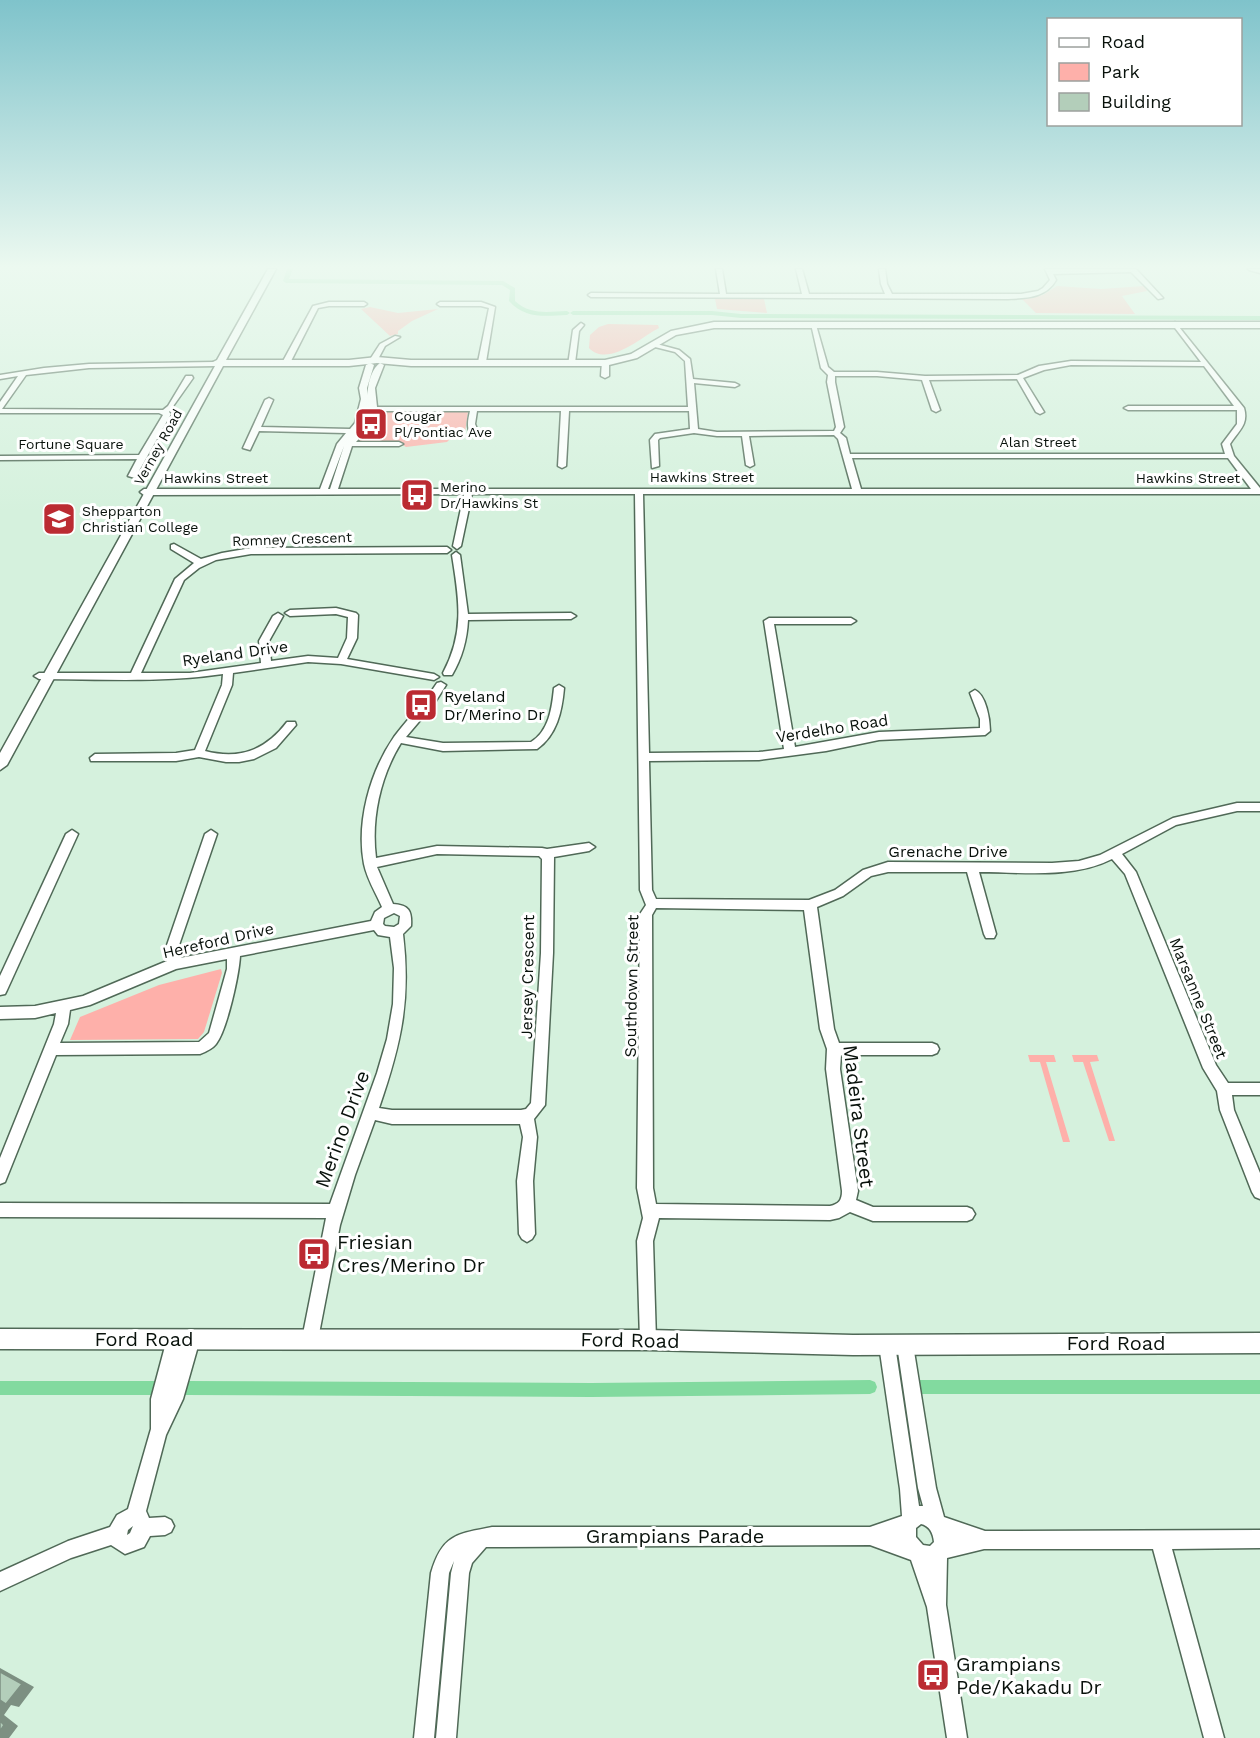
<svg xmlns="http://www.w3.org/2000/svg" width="1260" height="1738" font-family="'Work Sans',sans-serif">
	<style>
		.green { fill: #feb0aa }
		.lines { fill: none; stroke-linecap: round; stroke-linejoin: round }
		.canal { fill: #82da9f; fill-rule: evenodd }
		.minor-casing { stroke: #506957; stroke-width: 3 }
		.tertiary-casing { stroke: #506957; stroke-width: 3 }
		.minor { fill: #fff; fill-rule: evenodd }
		.tertiary { fill: #fff; fill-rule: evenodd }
		.shaded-wall { fill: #7d9082 }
		.building { fill: #b3ceba; stroke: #7d9082; stroke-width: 1.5 }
		.labels { text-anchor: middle; stroke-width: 6; stroke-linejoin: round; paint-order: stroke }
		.far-poi-label { font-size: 14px; fill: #08110b; stroke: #fff; text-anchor: start }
		.far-street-label { font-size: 14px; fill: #08110b; stroke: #fff }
		.street-label { font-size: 16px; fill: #08110b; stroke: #fff }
		.poi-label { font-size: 16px; fill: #08110b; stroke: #fff; text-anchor: start }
		.near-street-label { font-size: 20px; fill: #08110b; stroke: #fff }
		.near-poi-label { font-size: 20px; fill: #08110b; stroke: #fff; text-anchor: start }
	</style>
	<rect width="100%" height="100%" fill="#d5f1dd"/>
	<g class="green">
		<polygon points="1057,286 1101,289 1144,286 1147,291 1122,296 1135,314 1036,313 1022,299 1043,295"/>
		<polygon points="715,299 764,299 767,313 717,309"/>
		<polygon points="370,307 398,313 438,309 412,321 398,331 398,334 390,336 361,309"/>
		<path d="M608 324 658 325 659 328C641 337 608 368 589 348L590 335 599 327Z"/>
		<polygon points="385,411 468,412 465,432 462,436 451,438 447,442 406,447 400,443 361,442 356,439 376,413"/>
		<polygon points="221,969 222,973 204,1032 198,1039 70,1040 80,1017 159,985"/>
		<polygon points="1028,1055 1054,1055 1056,1062 1046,1062 1070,1142 1063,1142 1040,1062 1030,1062"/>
		<polygon points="1072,1055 1097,1055 1099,1061 1090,1062 1115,1141 1109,1141 1083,1062 1074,1062"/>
	</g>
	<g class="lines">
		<g class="canal">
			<path d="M287 269H293L289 279 503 281 515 288V301C530 315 547 312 567 311L570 313 567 315C544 316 525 319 509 301L510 290 502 285 286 283 283 281Z"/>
			<polygon points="712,311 741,314 1260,316 1260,320 741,318 712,315 573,315 570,313 573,311"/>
			<polygon points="870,1380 875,1382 877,1387 875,1392 870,1394 591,1397 185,1395 180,1393 178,1388 180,1383 185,1381 591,1383"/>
			<polygon points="920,1380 1260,1380 1260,1394 920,1394 915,1392 913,1387 915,1382"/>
			<polygon points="0,1381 154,1381 159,1383 161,1388 159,1393 154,1395 0,1395"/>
		</g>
		<defs>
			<g id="minor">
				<path d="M716 269H722L726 294H802L796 269H802L809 294H885L881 284 879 269H885L887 284 892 294H1021L1038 291 1043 288 1050 280 1045 269H1136L1163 298 1158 299 1131 272 1053 274 1056 280C1046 298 1026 298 1008 299L591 297 588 295 591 293 720 294Z"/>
				<polygon points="1248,269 1260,269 1260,273 1249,270"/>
				<polygon points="329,302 364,302 367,304 364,306 329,306 318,308 290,363 283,365 282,363 313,306"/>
				<polygon points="481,302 495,307 486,362 482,364 478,362 489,308 481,306 440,306 437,304 440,302"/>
				<path d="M1175 322 1244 408C1249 425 1238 431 1230 444L1234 456 1260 488V494H643L649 753 759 752 784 749 764 621 769 618H851L856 621 851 624H774L795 747 879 732 980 728V719L970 693 975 690C986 695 990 719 990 731L985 735 879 740 826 751 759 760 649 761 652 890 656 899 809 900 835 890 863 870 888 862 1052 863 1079 861 1100 855 1173 818 1237 803H1260V811H1237L1176 825 1122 854 1136 872 1216 1065 1228 1083H1260V1095H1232L1234 1110 1260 1173V1199L1255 1197 1252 1192 1220 1110 1217 1091 1203 1068 1125 874 1112 859C1073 879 1022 872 979 872L996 934 994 938H986L984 934 967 872H888L871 876 843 896 817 907 834 1029 839 1043H932L937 1045 939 1049 937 1053 932 1055H841L840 1069 858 1191 856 1200 873 1207H967L972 1209 975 1214 972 1219 967 1221H873L850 1212 839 1218 830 1220 659 1218 653 1241 656 1340 654 1346 648 1348 642 1346 640 1340 637 1241 643 1218 637 1188 640 914 646 905 640 890 635 494H472L461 546 457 549 453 546 464 494 144 495 140 492 144 489H320L337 444 346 433 259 431 250 450 243 448 265 400 269 398 273 400 261 427 350 429 355 423 361 399 359 388 366 365 370 363 374 365 367 388 368 395C367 385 372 368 380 363L384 365 375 388 377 407H688L685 361 675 352 651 346V344L653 343 679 350 690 359 693 379 735 383 739 385 735 387 694 383 698 429 717 432 834 431 836 427 827 382 828 375 821 368 811 324 816 325 828 367 834 372H877L925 376 1018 375 1039 366 1071 361 1201 362 1172 324ZM1071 365 1204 366 1234 406H1128L1124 408 1128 410H1237V424L1222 444 1225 454H850L846 438 840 433 844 427 835 382V376H877L922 380 932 410 936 412 940 410 929 380 1017 379 1036 412 1040 414 1044 412 1023 378 1044 370ZM366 411H368L362 426 358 429 363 423ZM376 411H470C468 420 465 432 475 436L479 434 475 424 477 411H561L558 466 562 468 566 466 569 411H689L690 429 655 434 650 440 652 468 659 466 658 440 660 438 694 433 717 436H742L746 465 750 467 754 465 749 436 834 435 838 439 852 489H338L352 446H399L403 444 399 442H356L370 427ZM344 446 330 489H328ZM852 458H1228L1251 489H861ZM656 908 804 910 820 1029 827 1049 826 1069 842 1191C842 1200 839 1204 830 1206L656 1204 653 1188 652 915Z"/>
				<polygon points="581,323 584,325 579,331 575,363 568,365 573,330"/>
				<polygon points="395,336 400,337 385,346 376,363 370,363 369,361 380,344"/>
				<polygon points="602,361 609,363 609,376 605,378 601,376"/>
				<polygon points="214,362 217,362 217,366 89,368 26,375 2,409 163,410 168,406 186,376 192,376 193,378 169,412 171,414 135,478 128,476 137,459 0,460 0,456 139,455 163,415 159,413 0,413 0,402 18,376 0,379 0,375 44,368 89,364"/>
				<path d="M174 544 201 559 222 553 251 548 447 547 451 550 447 553 251 554 216 560 199 568 184 580 141 673H190L261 663 259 641 273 616 278 613 283 616 269 641 271 661 308 656 338 658 347 638 348 617 336 614 290 616 285 613 290 610 336 608 356 613 358 615 357 638 347 659 434 674 439 677 434 680 341 664 308 662 233 673 232 685 205 751C240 760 266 750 287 722H295L296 725 276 748 254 759 239 762H226L199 757 176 761H91L90 758 95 754 176 753 195 750 222 685 223 674C162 683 100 679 39 679L34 676 39 673H131L175 579 194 563 171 549V545Z"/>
				<path d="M456 552 460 555 468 614 571 613 576 616 571 619 468 620C467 640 462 658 452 675H444L443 673C465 632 459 599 452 555Z"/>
				<path d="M441 682 446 685 434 704 406 737 443 743 531 742C549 731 552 708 554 688L559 685 564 688C562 711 557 735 537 749L443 751 401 743C380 777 371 819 376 858L437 846 542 848 547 849 589 843 595 847 589 851 554 857 553 953 545 1105 534 1119 537 1137 533 1181 535 1234 532 1239 527 1242 522 1239 519 1234 517 1181 523 1137 520 1124H392L375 1120 355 1175 340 1225 318 1339 316 1345 310 1347 304 1345 302 1339 326 1218 0 1217V1203L330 1204 377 1073 387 1039 393 1004 394 968 390 937 378 935 374 930 240 956C239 975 227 1030 216 1044 212 1049 207 1051 200 1054L56 1055 7 1177 5 1182 0 1184V1158L54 1024 56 1013 35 1018 0 1019V1007L35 1006 83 996 167 961 166 948 205 834 211 830 217 834 178 948 180 958 371 921 375 912 382 907C376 893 367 879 364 864 356 822 370 772 394 737 408 718 425 702 437 683ZM437 854 539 856 542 859 541 953 531 1103 526 1109 521 1110H392L379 1108C401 1044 411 1001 403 934L411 926C412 911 409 905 393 904L377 867ZM394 913 400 916 399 924 394 927 385 926 383 924 384 918ZM227 959V969L209 1033 199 1042 60 1043 68 1024 70 1010 90 1005 176 969Z"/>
				<polygon points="72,830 78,834 7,990 5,994 0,995 0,976 66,834"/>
				<path d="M175 1331 181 1333 183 1339 181 1347 186 1333 192 1331 198 1333 200 1339 183 1399 166 1435 146 1511 149 1518 165 1517 171 1520 174 1526 171 1532 165 1535 150 1536 144 1547 125 1554 111 1545 71 1558 0 1591V1572L68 1541 110 1527 117 1515 128 1509 151 1429V1399L167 1339 169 1333ZM133 1526 130 1533 127 1535 128 1530Z"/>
				<path d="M887 1337 893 1339 895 1345 919 1506H923L918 1488 897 1345 899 1339 905 1337 911 1339 913 1345 936 1488 944 1517 985 1531 1260 1530V1548L1172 1549 1224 1738H1204L1153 1549H984L947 1558 946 1605 967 1738H947L927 1607 911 1560 870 1545 486 1547 472 1563 469 1573 456 1738H436L451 1573 454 1561 449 1573 434 1738H414L431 1573C442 1535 456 1534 492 1527H870L902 1516 900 1489 879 1345 881 1339ZM921 1524C930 1526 933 1533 934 1542L930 1546 923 1545 916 1537V1528Z"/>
			</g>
			<g id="tertiary">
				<polygon points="268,269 276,269 226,360 349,360 377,357 411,360 605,360 631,354 671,331 714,322 1260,322 1260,328 714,328 676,335 637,358 605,366 411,366 377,363 349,366 223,366 7,765 0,770 0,753 215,366 211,363 217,360"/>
				<polygon points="0,1329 648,1330 853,1335 1260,1333 1260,1353 853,1355 648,1350 0,1349"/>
			</g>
		</defs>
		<use href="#minor" class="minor-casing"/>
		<use href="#tertiary" class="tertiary-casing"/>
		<use href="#minor" class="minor"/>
		<use href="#tertiary" class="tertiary"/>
	</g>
	<polygon class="shaded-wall" points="0,1668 34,1687 19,1707 11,1705 4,1715 18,1726 9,1738 0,1738"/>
	<g class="building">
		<polygon points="0,1672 22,1684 6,1704 0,1700"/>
		<polygon points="0,1721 4,1725 0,1731"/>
	</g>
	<linearGradient id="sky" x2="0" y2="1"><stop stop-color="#7fc3cb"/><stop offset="0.52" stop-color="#ecf9f0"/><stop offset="1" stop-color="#ecf9f0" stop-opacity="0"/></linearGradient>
	<rect width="1260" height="513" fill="url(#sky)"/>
	<defs>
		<symbol id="bus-square" viewBox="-11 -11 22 22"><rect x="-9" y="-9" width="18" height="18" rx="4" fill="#bb2b32" stroke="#fff"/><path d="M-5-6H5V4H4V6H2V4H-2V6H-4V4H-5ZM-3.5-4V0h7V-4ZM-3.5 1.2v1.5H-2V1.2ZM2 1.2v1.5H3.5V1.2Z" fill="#fff"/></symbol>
		<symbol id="school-square" viewBox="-11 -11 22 22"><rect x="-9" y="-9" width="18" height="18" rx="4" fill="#bb2b32" stroke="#fff"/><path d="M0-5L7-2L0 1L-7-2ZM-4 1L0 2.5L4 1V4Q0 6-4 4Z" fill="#fff"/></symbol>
	</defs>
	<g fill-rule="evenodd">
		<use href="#bus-square" x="352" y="405" width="38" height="38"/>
		<use href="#bus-square" x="398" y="476" width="38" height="38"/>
		<use href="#school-square" x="40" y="500" width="38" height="38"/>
		<use href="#bus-square" x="402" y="686" width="38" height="38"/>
		<use href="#bus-square" x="295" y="1235" width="38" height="38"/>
		<use href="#bus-square" x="914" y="1656" width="38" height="38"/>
	</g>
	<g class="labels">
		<g class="far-poi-label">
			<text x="394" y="421">Cougar<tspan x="394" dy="16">Pl/Pontiac Ave</tspan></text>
			<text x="440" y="492">Merino<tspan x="440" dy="16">Dr/Hawkins St</tspan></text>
			<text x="82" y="516">Shepparton<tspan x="82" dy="16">Christian College</tspan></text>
		</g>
		<g class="far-street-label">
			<text x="1038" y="447">Alan Street</text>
			<text x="71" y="449">Fortune Square</text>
			<text transform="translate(158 447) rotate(-61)" y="5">Verney Road</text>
			<text x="702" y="482">Hawkins Street</text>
			<text x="216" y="483">Hawkins Street</text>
			<text x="1188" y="483">Hawkins Street</text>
			<text transform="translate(292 539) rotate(-2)" y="5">Romney Crescent</text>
		</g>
		<g class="street-label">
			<text transform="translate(235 653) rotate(-8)" y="6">Ryeland Drive</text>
			<text transform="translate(832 728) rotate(-9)" y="6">Verdelho Road</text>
			<text x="948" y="857">Grenache Drive</text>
			<text transform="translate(218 940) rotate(-13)" y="6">Hereford Drive</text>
			<text transform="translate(527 977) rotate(-89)" y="6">Jersey Crescent</text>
			<text transform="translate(631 986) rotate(-89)" y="6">Southdown Street</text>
			<text transform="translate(1199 998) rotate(68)" y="6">Marsanne Street</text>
		</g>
		<g class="poi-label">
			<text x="444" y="702">Ryeland<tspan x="444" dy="18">Dr/Merino Dr</tspan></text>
		</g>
		<g class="near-street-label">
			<text transform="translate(859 1116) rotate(83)" y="7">Madeira Street</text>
			<text transform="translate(342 1129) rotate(-70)" y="7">Merino Drive</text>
			<text x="144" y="1346">Ford Road</text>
			<text transform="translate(630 1340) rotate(1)" y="7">Ford Road</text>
			<text x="1116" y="1350">Ford Road</text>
			<text x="675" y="1543">Grampians Parade</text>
		</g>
		<g class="near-poi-label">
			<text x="337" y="1249">Friesian<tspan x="337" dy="23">Cres/Merino Dr</tspan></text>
			<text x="956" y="1671">Grampians<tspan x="956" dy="23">Pde/Kakadu Dr</tspan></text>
		</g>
	</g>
	<rect x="1047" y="18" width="195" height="108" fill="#ffffff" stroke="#9ca09d" stroke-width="1.5"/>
	<rect x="1059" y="38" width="30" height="9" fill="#ffffff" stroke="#9ca09d" stroke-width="1.5"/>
	<text x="1101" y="48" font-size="18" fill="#08110b">Road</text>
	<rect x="1059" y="63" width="30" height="18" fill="#feb0aa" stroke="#9ca09d" stroke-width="1.5"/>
	<text x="1101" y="78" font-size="18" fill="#08110b">Park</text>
	<rect x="1059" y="93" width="30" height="18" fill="#b3ceba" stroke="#9ca09d" stroke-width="1.5"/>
	<text x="1101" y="108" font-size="18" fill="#08110b">Building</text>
</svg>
